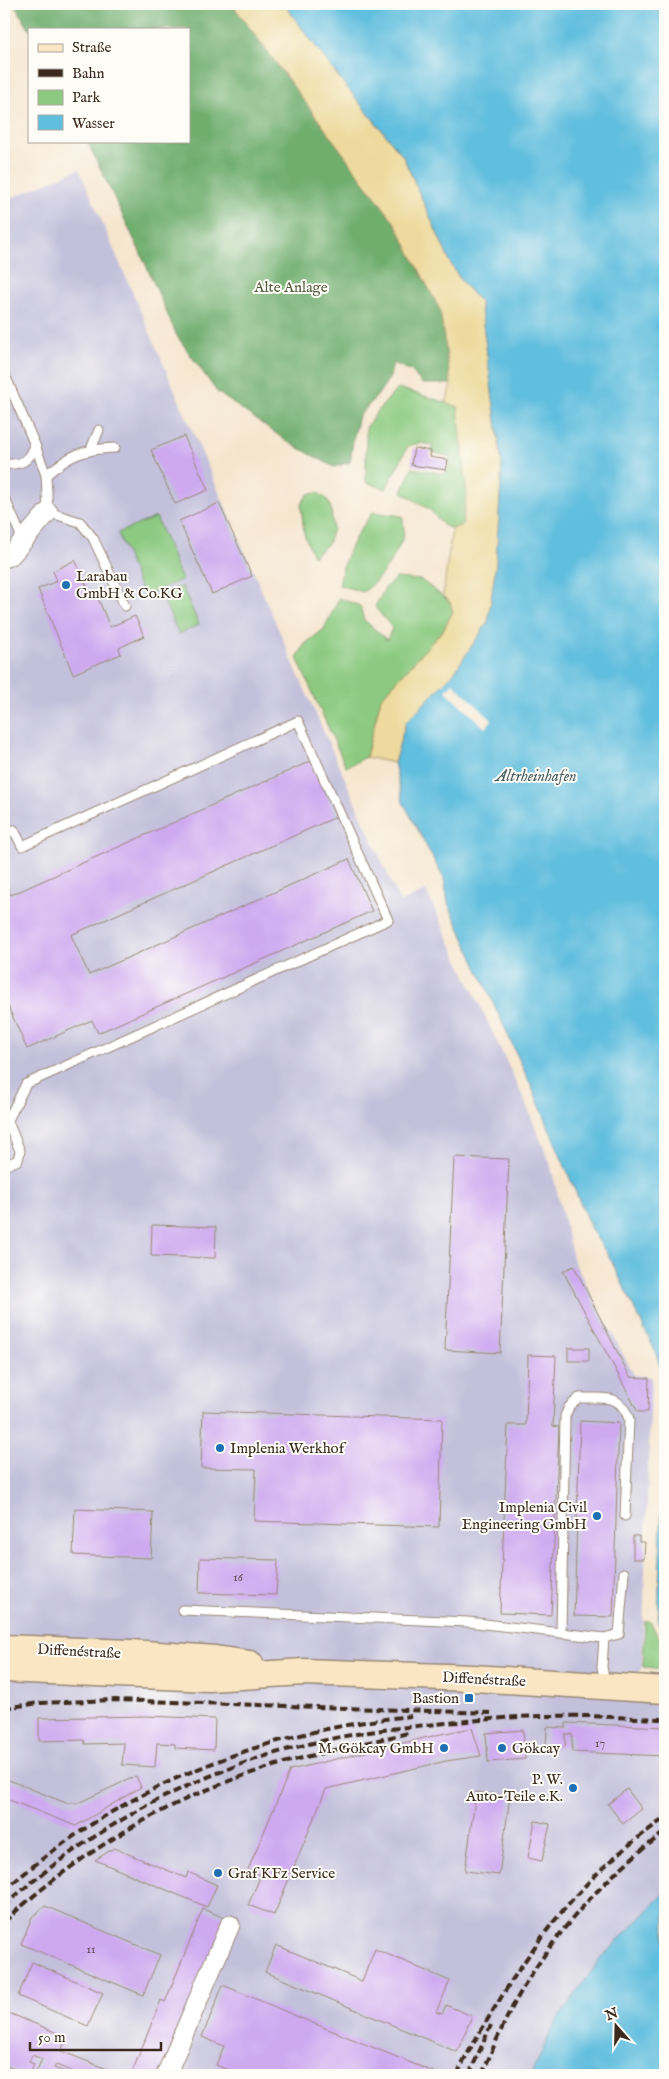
<svg xmlns="http://www.w3.org/2000/svg" width="669" height="2079" font-family="'IM FELL English',serif">
	<style>
		.industrial { fill: #c3c0db }
		.green { fill: #8bca80; stroke: #637a4f }
		.forest { fill: #70ae6e; stroke: #566c46 }
		.sand { fill: #eeda9e; stroke: #94825e }
		.water { fill: #60bede; stroke: #4e747e }
		.pier { fill: #f5e5cd }
		.building { fill: #cea9f0 }
		.lines { fill: none; stroke-linecap: round; stroke-linejoin: round }
		.service-casing { stroke: #988876; stroke-width: 11 }
		.minor-casing { stroke: #988876; stroke-width: 21 }
		.secondary-casing { stroke: #988876; stroke-width: 29 }
		.service { stroke: #fff; stroke-width: 9 }
		.minor { stroke: #fff; stroke-width: 19 }
		.secondary { stroke: #fbe6c4; stroke-width: 26 }
		.rail { stroke: #3b2a1e; stroke-width: 4; stroke-dasharray: 8 4; stroke-linecap: butt }
		.poi-dot { fill: #1f6fb2; stroke: #fdfcf7; stroke-width: 2 }
		.labels { text-anchor: middle; stroke-width: 4; stroke-linejoin: round; paint-order: stroke }
		.number-label { font-size: 12px; fill: #604a52 }
		.park-label { font-size: 15px; fill: #535a3b; stroke: #fdfcf7 }
		.poi-label { font-size: 15px; fill: #3b2a1e; stroke: #fdfcf7; text-anchor: start }
		.street-label { font-size: 15px; fill: #3b2a1e; stroke: #fdfcf7 }
		.water-label { font-size: 16px; font-style: italic; fill: #485e61; stroke: #fdfcf7 }
	</style>
	<rect width="100%" height="100%" fill="#fdfcf7"/>
	<filter id="ink" filterUnits="userSpaceOnUse"><feTurbulence type="fractalNoise" baseFrequency=".02" numOctaves="2"/><feDisplacementMap in="SourceGraphic" scale="10" xChannelSelector="R" yChannelSelector="G"/><feConvolveMatrix kernelMatrix="1 2 1 2 8 2 1 2 1" color-interpolation-filters="sRGB"/></filter>
	<filter id="wash" filterUnits="userSpaceOnUse"><feTurbulence type="fractalNoise" baseFrequency=".0096" numOctaves="4" result="noise"/><feDisplacementMap in="SourceGraphic" scale="20" xChannelSelector="R" yChannelSelector="G"/><feGaussianBlur stdDeviation="1.12" result="paint"/><feColorMatrix in="noise" values="0 0 0 0 0 0 0 0 0 0 0 0 0 0 0 0 0 1.4 0 .05"/><feComposite in="paint" operator="in"/></filter>
	<g filter="url(#wash)">
		<rect width="100%" height="100%" fill="#f5e5cd"/>
		<polygon class="industrial" points="79,169 293,663 400,902 426,891 523,1097 550,1163 574,1262 634,1375 651,1377 642,1666 629,1701 665,1703 665,1893 601,1958 555,2023 531,2075 4,2075 4,201"/>
		<g class="green">
			<polygon points="398,388 458,406 467,493 462,525 452,529 443,525 430,510 402,492 412,468 447,474 450,457 432,452 433,445 419,443 408,446 386,489 366,482 366,428 376,413"/>
			<polygon points="318,493 327,499 331,508 333,529 328,544 313,556 304,534 301,504 308,494"/>
			<path d="M373 512 402 516C404 524 405 531 402 539 396 557 378 582 363 592L339 585C343 556 356 534 373 512Z"/>
			<polygon points="156,517 182,580 143,596 118,533"/>
			<polygon points="396,578 421,580 450,602 453,612 443,630 381,698 366,757 346,767 297,658 305,644 324,629 339,598 360,606 364,620 387,640 392,628 375,607 385,588"/>
			<polygon points="182,586 199,625 179,634 161,595"/>
			<polygon points="645,1621 650,1621 659,1638 665,1638 665,1669 643,1667"/>
		</g>
		<polygon class="forest" points="14,4 232,4 395,223 440,310 451,384 422,384 412,371 393,363 390,377 377,396 359,416 354,435 350,462 334,467 288,442 217,392 177,336 142,256 87,141 189,141 189,29 29,29"/>
		<polygon class="sand" points="232,4 284,4 341,80 403,156 451,264 462,282 480,302 502,465 496,564 488,622 453,674 406,722 394,763 366,757 381,698 443,630 453,612 450,602 443,595 452,529 462,525 467,493 458,406 446,404 451,384 440,310 395,223"/>
		<g class="water">
			<polygon points="284,4 665,4 665,1624 658,1624 665,1386 656,1353 611,1260 591,1229 537,1099 448,903 444,879 403,802 394,763 406,722 453,674 488,622 496,564 502,465 480,302 462,282 451,264 403,156 341,80"/>
			<polygon points="665,1893 665,2075 531,2075 555,2023 601,1958"/>
		</g>
		<polygon class="pier" points="453,683 492,720 485,728 446,691"/>
		<g id="blocks">
			<g class="building">
				<polygon points="184,436 208,490 175,504 151,450"/>
				<polygon points="414,448 431,451 430,457 448,460 446,470 411,465"/>
				<polygon points="219,503 252,576 212,594 179,521"/>
				<polygon points="75,560 92,598 97,596 110,627 135,616 144,636 119,648 121,654 73,674 38,589 57,581 53,571"/>
				<polygon points="311,761 336,817 71,935 89,975 349,859 372,911 98,1033 92,1020 27,1049 4,997 4,878 11,895"/>
				<polygon points="454,1157 509,1159 500,1353 445,1350"/>
				<polygon points="152,1225 216,1227 215,1258 151,1256"/>
				<polygon points="574,1266 630,1377 649,1378 648,1412 638,1412 563,1271"/>
				<rect x="568" y="1348" width="21" height="13"/>
				<polygon points="528,1355 556,1356 553,1426 559,1427 551,1615 500,1613 508,1425 526,1425"/>
				<polygon points="203,1411 442,1419 439,1527 254,1521 256,1469 201,1468"/>
				<polygon points="580,1421 619,1423 613,1617 574,1616"/>
				<polygon points="75,1509 153,1512 151,1558 73,1555"/>
				<polygon points="633,1536 639,1536 639,1542 645,1542 644,1559 633,1559"/>
				<polygon points="200,1558 278,1560 276,1595 199,1593"/>
				<polygon points="148,1716 215,1719 214,1750 175,1748 175,1744 157,1743 155,1767 122,1765 124,1743 85,1744 84,1740 39,1741 39,1718"/>
				<polygon points="566,1723 665,1727 665,1756 572,1752 572,1734 565,1734 565,1747 546,1746 547,1727 566,1728"/>
				<polygon points="472,1728 481,1756 446,1761 326,1789 274,1915 248,1905 261,1875 248,1870 290,1770 441,1734"/>
				<polygon points="523,1730 525,1759 488,1762 486,1733"/>
				<polygon points="136,1776 141,1787 76,1826 4,1798 4,1778 66,1803 78,1803"/>
				<polygon points="627,1789 642,1809 623,1824 608,1804"/>
				<polygon points="476,1792 510,1796 499,1875 465,1871"/>
				<polygon points="535,1821 550,1824 542,1861 528,1858"/>
				<polygon points="114,1848 186,1878 188,1872 217,1885 207,1907 95,1860"/>
				<polygon points="45,1906 160,1955 143,1995 21,1944 32,1917"/>
				<polygon points="203,1909 227,1919 162,2075 131,2075 161,2000 165,2002"/>
				<polygon points="276,1945 362,1981 375,1949 450,1981 436,2012 442,2014 446,2005 472,2016 457,2052 265,1972"/>
				<polygon points="32,1962 103,1993 88,2026 18,1996"/>
				<polygon points="223,1985 308,2021 441,2075 297,2075 284,2070 282,2075 230,2075 232,2071 216,2065 224,2046 202,2037"/>
				<polygon points="4,2011 67,2037 61,2051 122,2075 81,2075 56,2065 54,2068 73,2075 35,2075 42,2059 32,2055 29,2062 34,2064 30,2075 4,2065"/>
			</g>
		</g>
	</g>
	<g filter="url(#ink)">
		<use href="#blocks" fill-opacity="0" stroke="#988876" stroke-width="1"/>
		<g class="lines">
			<defs>
				<g id="service">
					<path d="M4 373 35 445C30 462 20 465 4 464"/>
					<polyline points="35,445 46,475 48,512 80,522 93,538 125,606"/>
					<polyline points="91,449 99,430"/>
					<path d="M46 475C70 455 83 449 115 448"/>
					<polyline points="4,497 23,540"/>
					<polyline points="4,834 14,830 22,846 298,721 388,920 26,1084 8,1120"/>
					<polyline points="4,1112 20,1151 18,1160 4,1166"/>
					<polyline points="182,1610 468,1622 604,1638"/>
					<path d="M561 1633 565 1416 569 1407 579 1398C604 1399 619 1392 629 1419L625 1516"/>
					<polyline points="605,1683 602,1667 604,1638 619,1634 624,1573"/>
				</g>
				<g id="minor">
					<polyline points="4,558 11,555 48,512"/>
					<polyline points="166,2075 230,1925"/>
				</g>
				<g id="secondary">
					<polyline points="4,1648 130,1653 215,1659 250,1664"/>
					<polyline points="4,1669 209,1678 303,1672 473,1678 665,1690"/>
				</g>
			</defs>
			<use href="#service" class="service-casing"/>
			<use href="#minor" class="minor-casing"/>
			<use href="#secondary" class="secondary-casing"/>
			<use href="#service" class="service"/>
			<use href="#minor" class="minor"/>
			<use href="#secondary" class="secondary"/>
			<g class="rail">
				<polyline points="4,1708 40,1703 115,1700 491,1713"/>
				<path d="M4 1891C117 1789 260 1731 411 1716"/>
				<path d="M4 1906C95 1824 206 1766 326 1740 366 1731 406 1727 446 1723 481 1720 516 1716 552 1716 590 1715 628 1718 665 1719"/>
				<path d="M4 1922C76 1855 163 1802 257 1771 307 1755 358 1745 408 1733"/>
				<path d="M457 2075C470 2047 486 2022 502 1996 548 1922 593 1868 665 1818"/>
				<polyline points="469,2075 491,2025"/>
				<path d="M482 2075C493 2048 504 2021 519 1995 555 1932 606 1875 665 1832"/>
			</g>
		</g>
	</g>
	<g class="poi-dot">
		<circle cx="66" cy="585" r="5"/>
		<circle cx="220" cy="1448" r="5"/>
		<circle cx="597" cy="1516" r="5"/>
		<rect x="464" y="1693" width="10" height="10" rx="2.5"/>
		<circle cx="444" cy="1748" r="5"/>
		<circle cx="502" cy="1748" r="5"/>
		<circle cx="573" cy="1788" r="5"/>
		<circle cx="218" cy="1873" r="5"/>
	</g>
	<g class="labels">
		<g class="number-label">
			<text x="238" y="1581">16</text>
			<text x="600" y="1747">17</text>
			<text x="91" y="1953">11</text>
		</g>
		<g class="park-label">
			<text x="291" y="292">Alte Anlage</text>
		</g>
		<g class="poi-label">
			<text x="76" y="581">Larabau<tspan x="76" dy="17">GmbH &amp; Co.KG</tspan></text>
			<text x="230" y="1453">Implenia Werkhof</text>
			<text x="587" y="1512" text-anchor="end">Implenia Civil<tspan x="587" dy="17">Engineering GmbH</tspan></text>
			<text x="459" y="1703" text-anchor="end">Bastion</text>
			<text x="434" y="1753" text-anchor="end">M. Gökcay GmbH</text>
			<text x="512" y="1753">Gökcay</text>
			<text x="563" y="1784" text-anchor="end">P. W.<tspan x="563" dy="17">Auto-Teile e.K.</tspan></text>
			<text x="228" y="1878">Graf KFz Service</text>
		</g>
		<g class="street-label">
			<text transform="translate(79 1651) rotate(3)" y="5">Diffenéstraße</text>
			<text transform="translate(484 1679) rotate(3)" y="5">Diffenéstraße</text>
		</g>
		<g class="water-label">
			<text x="536" y="781">Altrheinhafen</text>
		</g>
	</g>
	<rect width="669" height="2079" fill="none" stroke="#fdfcf7" stroke-width="20"/>
	<rect x="28" y="28" width="162" height="115" fill="#fdfcf7" stroke="#afa8a0"/>
	<rect x="38" y="44" width="25" height="8" fill="#fbe6c4" stroke="#afa8a0"/>
	<text x="72" y="52" font-size="15" fill="#3b2a1e">Straße</text>
	<rect x="38" y="69" width="25" height="8" fill="#3b2a1e" stroke="#afa8a0"/>
	<text x="72" y="78" font-size="15" fill="#3b2a1e">Bahn</text>
	<rect x="38" y="90" width="25" height="15" fill="#8bca80" stroke="#afa8a0"/>
	<text x="72" y="102" font-size="15" fill="#3b2a1e">Park</text>
	<rect x="38" y="115" width="25" height="15" fill="#60bede" stroke="#afa8a0"/>
	<text x="72" y="128" font-size="15" fill="#3b2a1e">Wasser</text>
	<g transform="translate(616 2026) rotate(340)" stroke="#fdfcf7" stroke-width="4" paint-order="stroke">
	<path d="M0-4L9 19L0 12L-9 19Z" fill="#3b2a1e"/>
	<text y="-8" font-size="14" font-weight="bold" text-anchor="middle" fill="#3b2a1e">N</text>
	</g>
	<path d="M30 2042v8h131v-8" fill="none" stroke="#3b2a1e" stroke-width="2.5"/>
	<text x="38" y="2042" font-size="15" fill="#3b2a1e" stroke="#fdfcf7" stroke-width="4" paint-order="stroke">50 m</text>
</svg>
